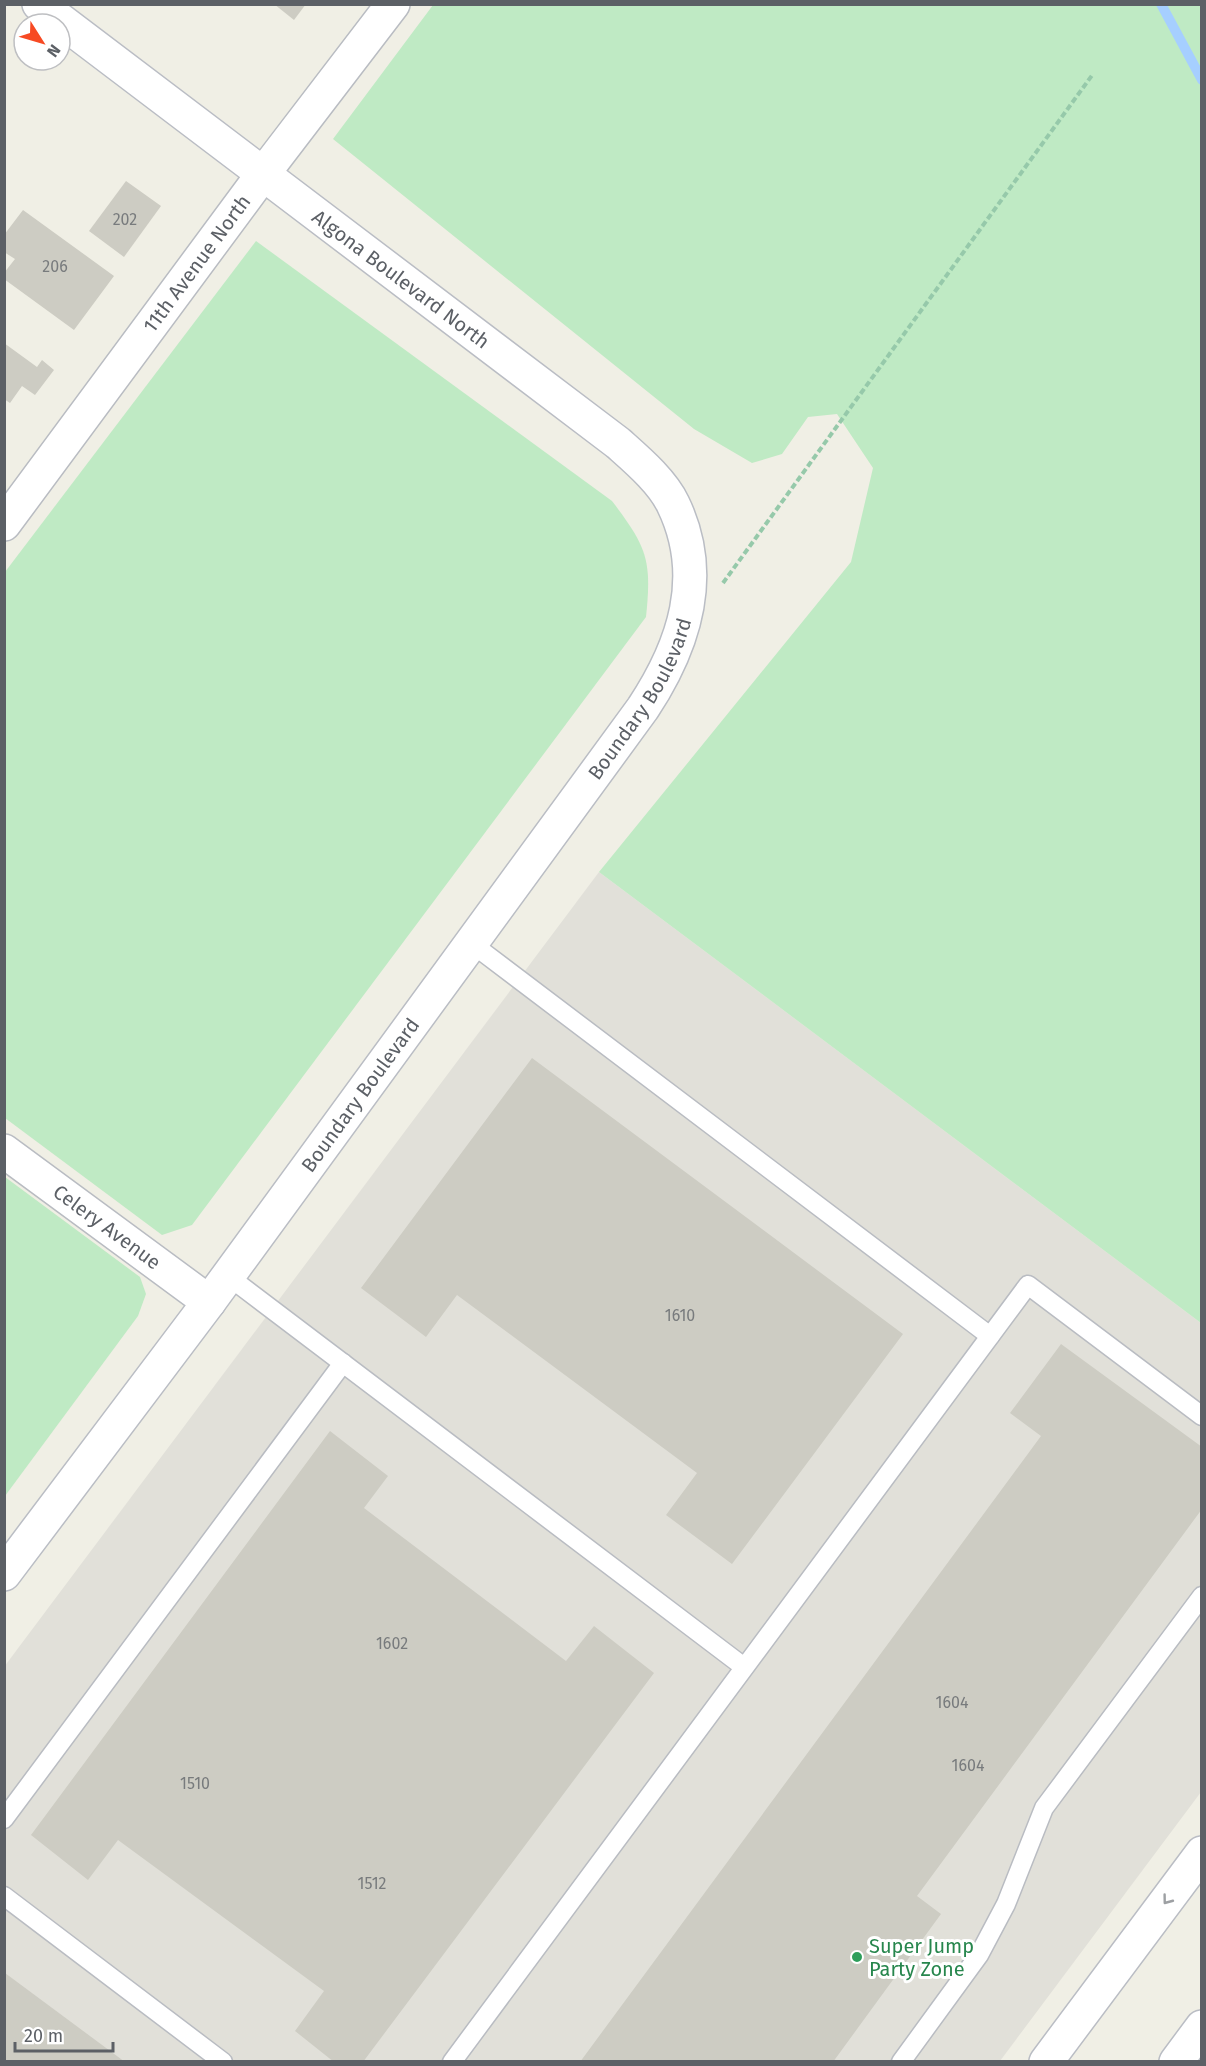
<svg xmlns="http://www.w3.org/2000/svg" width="1206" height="2066" font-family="'Fira Sans',sans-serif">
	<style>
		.industrial { fill: #e1e0d9 }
		.green { fill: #bfeac4 }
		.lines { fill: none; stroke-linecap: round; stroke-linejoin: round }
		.stream { stroke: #a6cfff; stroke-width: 10 }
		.building { fill: #cdccc3 }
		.lane-casing { stroke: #b9bcc2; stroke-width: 21 }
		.street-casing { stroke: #b9bcc2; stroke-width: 36 }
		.secondary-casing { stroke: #babdc4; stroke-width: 36 }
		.path { stroke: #96c9aa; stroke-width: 4; stroke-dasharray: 6 3; stroke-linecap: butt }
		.lane { stroke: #fff; stroke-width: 18 }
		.street { stroke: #fff; stroke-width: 33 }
		.secondary { stroke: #fff; stroke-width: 33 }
		.oneway { stroke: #9da0a3 }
		.leisure-dot { fill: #2e9e5b; stroke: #fff; stroke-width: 2 }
		.labels { text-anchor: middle; stroke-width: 6; stroke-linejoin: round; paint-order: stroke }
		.number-label { font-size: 16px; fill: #787b7d }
		.street-label { font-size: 20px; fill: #5c6066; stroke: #fff }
		.leisure-label { font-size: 20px; fill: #27864d; stroke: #fff; text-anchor: start }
	</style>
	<rect width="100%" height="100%" fill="#f0efe5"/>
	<polygon class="industrial" points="599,872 1201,1323 1201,1792 1000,2061 5,2061 4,1667"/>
	<g class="green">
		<polygon points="433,5 1201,5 1201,1323 599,872 851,562 873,468 837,414 808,417 782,454 752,463 694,429 333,139"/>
		<path d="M256 241 612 501C647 547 652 560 646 617L192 1225 162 1235 5 1118V572Z"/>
		<polygon points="5,1177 140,1277 146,1294 138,1316 5,1496"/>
	</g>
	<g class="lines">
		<polyline class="stream" points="1161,4 1202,80"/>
	</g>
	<g class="building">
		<polygon points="274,4 306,4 294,20"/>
		<polygon points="126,181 161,206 124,257 89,231"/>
		<polygon points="23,210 114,276 74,330 4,279 4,273 15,259 4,252 4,235"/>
		<polygon points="4,343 37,367 42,360 54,370 35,395 22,386 10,403 4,399"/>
		<polygon points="532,1058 903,1334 732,1564 666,1515 697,1473 457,1295 426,1337 361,1288"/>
		<polygon points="1061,1344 1202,1447 1202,1509 917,1896 941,1914 833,2062 580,2062 1041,1436 1010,1413"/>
		<polygon points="330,1431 388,1476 364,1508 566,1661 594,1626 654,1673 363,2062 334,2062 295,2031 324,1991 118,1840 88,1880 31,1835"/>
		<polygon points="5,1973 125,2062 5,2062"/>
	</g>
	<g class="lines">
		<defs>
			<g id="lane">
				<polyline points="471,943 990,1336"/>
				<polyline points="228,1276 744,1667"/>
				<polyline points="4,1819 343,1363"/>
				<polyline points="4,1896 223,2062"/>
				<polyline points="452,2062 1028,1285 1202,1416"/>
				<polyline points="901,2062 979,1955 1006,1904 1044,1808 1202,1596"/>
			</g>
			<g id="street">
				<path id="s1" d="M4 524 263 174 393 4"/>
				<path id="s2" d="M4 1151 209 1302"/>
			</g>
			<g id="secondary">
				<path id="s3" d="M4 1574 209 1302 643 708C684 646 708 576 673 504 662 481 637 460 618 443L39 4"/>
				<polyline points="1046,2062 1202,1853"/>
				<polyline points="1176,2062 1202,2027"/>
			</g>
		</defs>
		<use href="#lane" class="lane-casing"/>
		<use href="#street" class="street-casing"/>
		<use href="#secondary" class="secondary-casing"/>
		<polyline class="path" points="723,583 1093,74"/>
		<use href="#lane" class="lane"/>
		<use href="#street" class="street"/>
		<use href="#secondary" class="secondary"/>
	</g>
	<defs><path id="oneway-chevron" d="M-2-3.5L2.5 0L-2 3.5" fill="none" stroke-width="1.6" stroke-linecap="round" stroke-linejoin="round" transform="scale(1.5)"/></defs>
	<use class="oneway" href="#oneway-chevron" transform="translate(1167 1900) rotate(127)"/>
	<circle class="leisure-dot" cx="857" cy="1957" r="6"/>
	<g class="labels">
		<g class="number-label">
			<text x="125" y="225">202</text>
			<text x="55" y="272">206</text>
			<text x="680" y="1321">1610</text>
			<text x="392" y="1649">1602</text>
			<text x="952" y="1708">1604</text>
			<text x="968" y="1771">1604</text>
			<text x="195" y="1789">1510</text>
			<text x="372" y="1889">1512</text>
		</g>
		<g class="street-label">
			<text dy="7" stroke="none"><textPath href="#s1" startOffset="324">11th Avenue North</textPath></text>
			<text transform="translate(401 279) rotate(37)" y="7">Algona Boulevard North</text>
			<text dy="7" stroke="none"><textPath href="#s3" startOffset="1083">Boundary Boulevard</textPath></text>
			<text dy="7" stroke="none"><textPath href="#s3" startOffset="597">Boundary Boulevard</textPath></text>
			<text dy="7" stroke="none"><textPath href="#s2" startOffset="128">Celery Avenue</textPath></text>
		</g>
		<g class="leisure-label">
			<text x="869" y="1953">Super Jump<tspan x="869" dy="23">Party Zone</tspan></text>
		</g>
	</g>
	<rect width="1206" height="2066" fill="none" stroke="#5c6066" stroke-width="12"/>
	<g transform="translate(42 42) rotate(127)"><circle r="28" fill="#ffffff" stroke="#bebfc2" stroke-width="1.5"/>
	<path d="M0-4.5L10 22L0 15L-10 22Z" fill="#f74a23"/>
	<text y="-9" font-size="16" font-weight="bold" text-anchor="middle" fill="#5c6066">N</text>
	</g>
	<path d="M15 2042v9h98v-9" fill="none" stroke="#5c6066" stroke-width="3"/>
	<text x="24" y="2042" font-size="18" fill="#5c6066" stroke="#ffffff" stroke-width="4.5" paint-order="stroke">20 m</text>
</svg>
